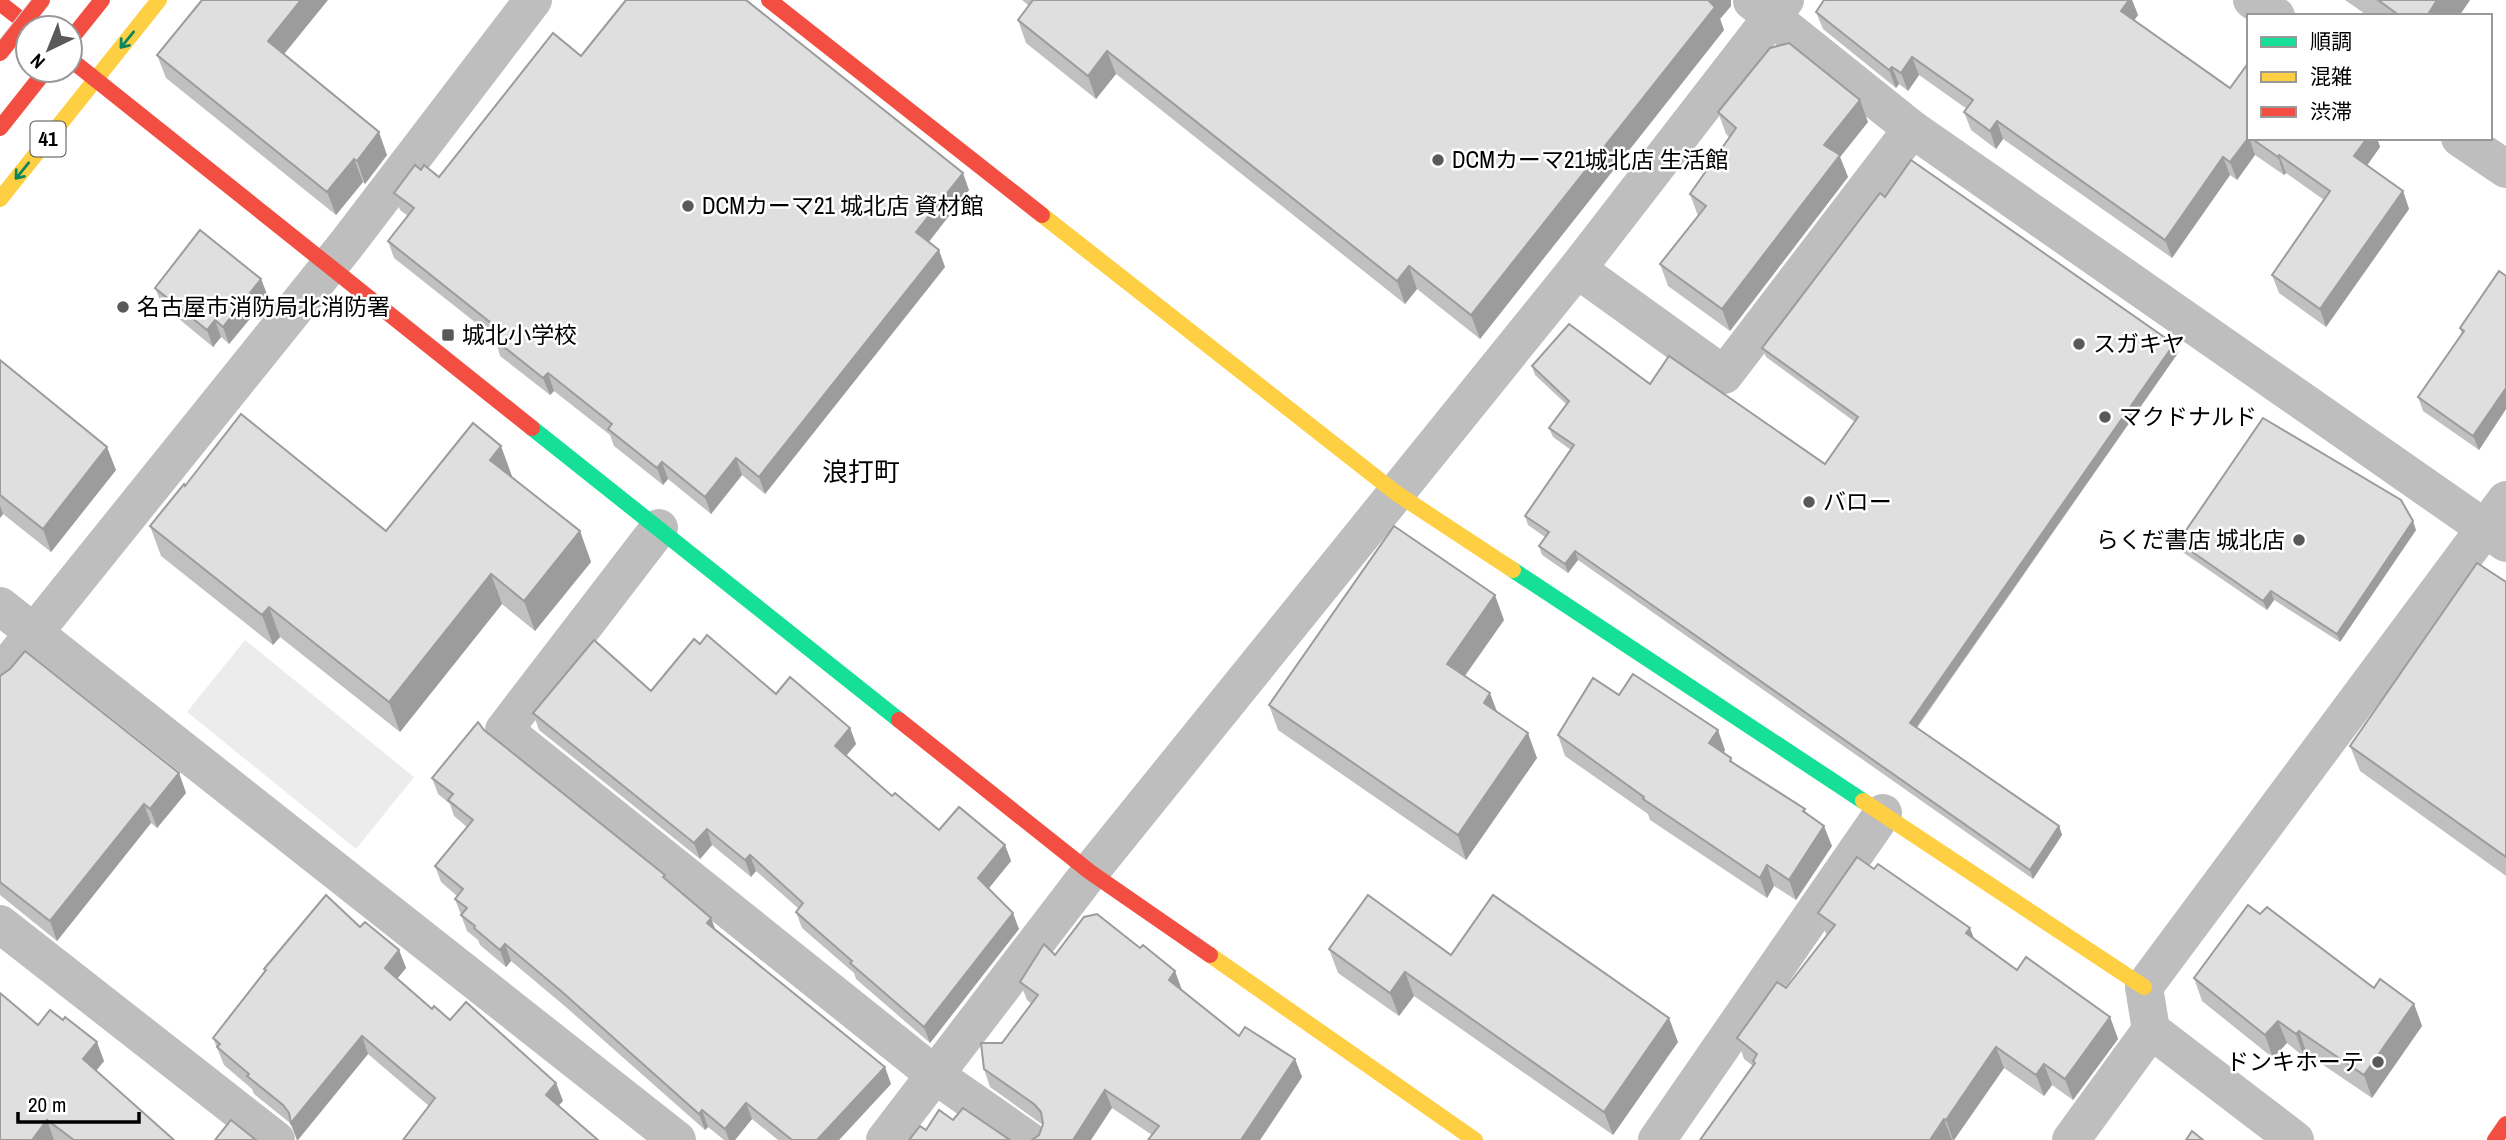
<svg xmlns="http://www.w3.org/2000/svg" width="2506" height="1140" font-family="'Archivo Narrow','Noto Sans JP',sans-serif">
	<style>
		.garden { fill: #ececec }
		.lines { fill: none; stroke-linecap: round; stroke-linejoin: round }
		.street { stroke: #bebebe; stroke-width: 38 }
		.fast { stroke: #16e098; stroke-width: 16 }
		.slow { stroke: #ffcf43; stroke-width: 16 }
		.jam { stroke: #f24e42; stroke-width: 16 }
		.jam-bridge-casing { stroke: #dbdbdb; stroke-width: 18; stroke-linecap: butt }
		.jam-bridge { stroke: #f24e42; stroke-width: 16 }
		.wall { fill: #c0c0c0 }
		.shaded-wall { fill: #9c9c9c }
		.building { fill: #dfdfdf; stroke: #9c9c9c; stroke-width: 2 }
		.oneway { stroke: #0d865b }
		.poi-dot { fill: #595959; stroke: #fff; stroke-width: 2.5 }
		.labels { text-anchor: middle; stroke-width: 5; stroke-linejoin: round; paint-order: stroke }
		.shield { fill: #fff; stroke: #4c4c4c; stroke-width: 2 }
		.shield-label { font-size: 21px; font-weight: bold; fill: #000 }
		.poi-label { font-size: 23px; fill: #000; stroke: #fff; text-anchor: start }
		.quarter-label { font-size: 26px; fill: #000; stroke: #fff }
	</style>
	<rect width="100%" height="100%" fill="#fff"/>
	<polygon class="garden" points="245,640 414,777 356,849 187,712"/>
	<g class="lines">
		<g class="street">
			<polyline points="2252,0 2276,16"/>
			<polyline points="1752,1 1912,129 2506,543"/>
			<polyline points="2460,138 2506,169"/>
			<polyline points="1577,269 1724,375 1912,129"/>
			<polyline points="659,528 504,730 935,1075 1028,1140"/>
			<polyline points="0,606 677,1140"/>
			<polyline points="0,675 346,245 533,0"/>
			<polyline points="0,924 276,1140"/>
			<polyline points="885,1140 1090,872 1577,269 1785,0"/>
			<polyline points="1657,1140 1883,813"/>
			<polyline points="2071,1140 2151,1030"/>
			<polyline points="2295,1140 2151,1030 2144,987 2506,500"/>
		</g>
		<g class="fast">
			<polyline points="532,428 899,720"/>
			<polyline points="1513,570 1863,801"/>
		</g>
		<g class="slow">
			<polyline points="0,199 159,0"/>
			<polyline points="1042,215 1396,493 1513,570"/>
			<polyline points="1863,801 2144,987"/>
			<polyline points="1210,955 1475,1140"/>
		</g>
		<g class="jam">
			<polyline points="769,0 1042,215"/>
			<polyline points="0,3 32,28"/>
			<polyline points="70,40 102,0"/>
			<polyline points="70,59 532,428"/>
			<polyline points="0,128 46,70"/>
			<polyline points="899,720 1090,872 1210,955"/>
			<polyline points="2495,1140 2506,1124"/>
		</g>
		<defs>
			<polyline id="jam-bridge" points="0,53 42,0"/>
		</defs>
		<use href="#jam-bridge" class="jam-bridge-casing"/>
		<use href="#jam-bridge" class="jam-bridge"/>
	</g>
	<g class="wall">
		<polygon points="1022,0 1731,0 1731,6 1720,19 1724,30 1480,339 1417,289 1405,304 1116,74 1096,99 1026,43 1018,20 1029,6"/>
		<polygon points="1824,0 2132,0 2138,15 2134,20 2249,138 2377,138 2380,147 2367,165 2403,191 2409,209 2326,327 2279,293 2272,275 2324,200 2286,173 2284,175 2255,155 2237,180 2230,175 2172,258 2003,139 1996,149 1971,130 1964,112 1967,109 1919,75 1908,91 1899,84 1896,88 1823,29 1816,12"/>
		<polygon points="2345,0 2470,0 2459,16 2368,16"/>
		<polygon points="284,54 387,155 365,184 363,182 336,215 166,78 157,55"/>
		<polygon points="581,56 969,190 929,242 945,267 765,494 742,475 711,514 668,479 663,485 614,446 610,435 554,391 550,395 500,356 495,338 394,258 388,241 408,216 400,210 394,193 421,170 439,177"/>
		<polygon points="1718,112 1868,122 1840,157 1848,177 1730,331 1668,286 1660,264 1698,216 1690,194 1729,137 1726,134"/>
		<polygon points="1885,197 2178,353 1917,728 2059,826 2062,835 2033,879 1578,560 1568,573 1542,555 1539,546 1545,537 1528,525 1525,516 1571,450 1553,437 1549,428 1566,404 1535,375 1532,366 1650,384 1825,464 1855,422 1766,357 1762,348"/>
		<polygon points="2506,276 2506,409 2479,450 2423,411 2418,397 2462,334 2460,328"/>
		<polygon points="261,279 268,297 229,344 221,337 213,347 162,305 155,288"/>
		<polygon points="0,360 116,470 51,552 3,514 0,518"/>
		<polygon points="512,476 512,477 580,531 591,562 535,631 502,604 400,732 280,637 273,645 161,556 150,526 185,486 386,531"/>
		<polygon points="2416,530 2340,642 2274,600 2267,610 2181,551 2178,542"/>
		<polygon points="2506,582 2506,876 2360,771 2350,746"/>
		<polygon points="1504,620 1465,676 1537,758 1466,860 1278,730 1269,705"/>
		<polygon points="0,676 179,773 186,793 157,828 151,823 57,941 0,895"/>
		<polygon points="651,691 776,694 850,728 856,744 846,756 892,796 939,830 1005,845 1011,861 989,888 1019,929 930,1043 856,979 854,973 802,928 796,912 799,909 756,871 751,877 712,845 700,859 539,730 533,713"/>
		<polygon points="1619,695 1725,750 1724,753 1731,758 1733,763 1805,809 1806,814 1832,846 1796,900 1774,886 1767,898 1650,820 1648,814 1565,756 1558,735"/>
		<polygon points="484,730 711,918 715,930 891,1084 839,1140 778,1140 752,1119 735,1140 724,1140 708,1127 705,1130 567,1008 511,961 506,967 480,945 478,940 467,931 455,899 457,896 441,882 435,866 467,827 454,816 450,804 438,794 432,778"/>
		<polygon points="1874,869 2017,970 2110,1017 2118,1039 2073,1100 2052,1085 2044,1096 2004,1068 1954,1140 1700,1140 1753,1066 1744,1059 1737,1038 1786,988 1827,936 1826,934 1818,913"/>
		<polygon points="360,927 399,950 406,968 397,979 432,1009 556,1083 563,1101 429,1106 368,1054 297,1140 290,1123 254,1094 252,1089 224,1065 213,1038 265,971 264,969"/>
		<polygon points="1329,949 1451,955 1678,1042 1613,1135 1414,996 1399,1016 1338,973"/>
		<polygon points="1055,955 1182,990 1239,1036 1295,1059 1302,1077 1260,1140 1148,1140 1152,1135 1112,1108 1039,1135 1043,1125 990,1087 984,1069 1032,1004 1027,1000 1020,982"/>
		<polygon points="2194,978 2374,988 2414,1004 2422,1026 2372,1098 2307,1054 2304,1057 2287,1043 2273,1058 2202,1001"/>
		<polygon points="38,1025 104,1061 96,1071 174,1140 0,1140"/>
	</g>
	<g class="shaded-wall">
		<polygon points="301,0 328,0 276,64 268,41"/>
		<polygon points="1708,0 1731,0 1731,6 1720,19 1724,30 1480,339 1471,315"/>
		<polygon points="2129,0 2132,0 2138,15 2128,29 2121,11"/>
		<polygon points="2437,0 2470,0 2459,16 2427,16"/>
		<polygon points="1107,51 1116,74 1096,99 1088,76"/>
		<polygon points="1912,57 1919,75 1908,91 1901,73"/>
		<polygon points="1892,67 1899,84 1896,88 1889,70"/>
		<polygon points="1860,100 1868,122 1840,157 1848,177 1730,331 1722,309 1824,145"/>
		<polygon points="1997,121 2003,139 1996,149 1990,131"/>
		<polygon points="379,132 387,155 365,184 357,161"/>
		<polygon points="2249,137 2255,155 2237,180 2230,162"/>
		<polygon points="2367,138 2377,138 2380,147 2361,174 2354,156"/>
		<polygon points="2279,155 2286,173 2284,175 2278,157"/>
		<polygon points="2223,157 2230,175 2172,258 2165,240"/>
		<polygon points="354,159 363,182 336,215 327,192"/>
		<polygon points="963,173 969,190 923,249 916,232"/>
		<polygon points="2403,191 2409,209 2326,327 2320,309"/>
		<polygon points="939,250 945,267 765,494 759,477"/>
		<polygon points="1409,266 1417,289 1405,304 1397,281"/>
		<polygon points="261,279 268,297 229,344 223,327"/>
		<polygon points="215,320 221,337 213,347 207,330"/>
		<polygon points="2174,344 2178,353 1913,732 1910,723"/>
		<polygon points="548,373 554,391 550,395 543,378"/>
		<polygon points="2506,388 2506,409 2479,450 2473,436"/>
		<polygon points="501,446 512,476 501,490 490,460"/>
		<polygon points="107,447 116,470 51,552 43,529"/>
		<polygon points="736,458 742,475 711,514 705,497"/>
		<polygon points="662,462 668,479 663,485 657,468"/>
		<polygon points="0,505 3,514 0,518"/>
		<polygon points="2413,521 2416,530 2340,642 2337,634"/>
		<polygon points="580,531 591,562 535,631 524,601"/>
		<polygon points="1575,551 1578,560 1568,573 1565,564"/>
		<polygon points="491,574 502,604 400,732 389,702"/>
		<polygon points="2271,591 2274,600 2267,610 2263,601"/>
		<polygon points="1495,595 1504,620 1456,688 1447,664"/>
		<polygon points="269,607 280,637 273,645 262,615"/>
		<polygon points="1490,693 1499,717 1484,703"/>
		<polygon points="850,728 856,744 841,762 835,746"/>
		<polygon points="1718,730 1725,750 1716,763 1709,743"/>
		<polygon points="1528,733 1537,758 1466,860 1458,835"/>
		<polygon points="179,773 186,793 157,828 150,809"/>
		<polygon points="144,804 151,823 57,941 50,921"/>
		<polygon points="1824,826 1832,846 1796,900 1789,880"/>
		<polygon points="2059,826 2062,835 2033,879 2030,870"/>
		<polygon points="707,829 712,845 700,859 694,843"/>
		<polygon points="1005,845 1011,861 984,894 978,878"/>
		<polygon points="750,855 756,871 751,877 745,860"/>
		<polygon points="1767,865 1774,886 1767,898 1760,878"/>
		<polygon points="1013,913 1019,929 930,1043 924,1027"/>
		<polygon points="711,918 717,934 707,923"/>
		<polygon points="1970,928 1978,949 1966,933"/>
		<polygon points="505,944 511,961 506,967 500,950"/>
		<polygon points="399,950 406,968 391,986 385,968"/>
		<polygon points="1175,971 1182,990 1176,998 1169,980"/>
		<polygon points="1405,972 1414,996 1399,1016 1390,993"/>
		<polygon points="2414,1004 2422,1026 2372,1098 2364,1075"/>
		<polygon points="2110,1017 2118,1039 2073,1100 2065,1079"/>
		<polygon points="1669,1018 1678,1042 1613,1135 1604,1112"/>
		<polygon points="2278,1021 2287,1043 2273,1058 2265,1035"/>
		<polygon points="2299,1031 2307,1054 2304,1057 2296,1034"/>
		<polygon points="362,1036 368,1054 298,1140 297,1140 291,1123"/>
		<polygon points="97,1042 104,1061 90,1078 83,1059"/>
		<polygon points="1996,1047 2004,1068 1954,1140 1953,1140 1946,1120"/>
		<polygon points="1295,1059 1302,1077 1260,1140 1241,1140"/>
		<polygon points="2044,1064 2052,1085 2044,1096 2036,1075"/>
		<polygon points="885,1067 891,1084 839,1140 817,1140"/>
		<polygon points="556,1083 563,1101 552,1113 546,1095"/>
		<polygon points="1105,1090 1112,1108 1091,1140 1073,1140"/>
		<polygon points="746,1103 752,1119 735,1140 729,1140 725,1129"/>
		<polygon points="702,1110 708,1127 705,1130 699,1114"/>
		<polygon points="1944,1119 1952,1140 1930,1140"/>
		<polygon points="47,1120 54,1140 32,1140"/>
	</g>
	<g class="building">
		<polygon points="202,0 301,0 268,41 379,132 357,161 354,159 327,192 157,55"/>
		<polygon points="626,0 746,0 963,173 916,232 939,250 759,477 736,458 705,497 662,462 657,468 608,429 612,424 548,373 543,378 494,339 501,331 388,241 414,208 394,193 415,165 421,170 424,165 439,177 553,33 581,56"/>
		<polygon points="1033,0 1708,0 1715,7 1471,315 1409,266 1397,281 1107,51 1088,76 1018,20"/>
		<polygon points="1824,0 2129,0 2121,11 2230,88 2249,62 2249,137 2230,162 2223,157 2165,240 1997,121 1990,131 1964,112 1973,100 1912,57 1901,73 1892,67 1889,70 1816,12"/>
		<polygon points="2378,0 2437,0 2427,16 2400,16"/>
		<polygon points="1789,43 1860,100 1824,145 1840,155 1722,309 1660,264 1706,206 1690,194 1736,128 1718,112 1770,48"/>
		<polygon points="2251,138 2367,138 2354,156 2403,191 2320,309 2272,275 2330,191 2279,155 2278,157"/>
		<polygon points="1911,160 2174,344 1910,723 2059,826 2030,870 1575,551 1565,564 1539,546 1549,532 1525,516 1574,445 1549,428 1569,401 1532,366 1569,324 1650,384 1669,356 1825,464 1858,417 1762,348 1880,193 1885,197"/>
		<polygon points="200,230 261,279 223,327 215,320 207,330 155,288"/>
		<polygon points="2499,271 2506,276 2506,388 2473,436 2418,397 2464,331 2460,328"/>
		<polygon points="0,360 107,447 43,529 0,495"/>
		<polygon points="241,414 386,531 473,423 501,446 490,460 580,531 524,601 491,574 389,702 269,607 262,615 150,526 184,484 185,486"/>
		<polygon points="2263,418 2401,500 2413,521 2337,634 2271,591 2263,601 2178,542"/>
		<polygon points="1394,526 1495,595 1447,664 1490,693 1484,703 1528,733 1458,835 1269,705"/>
		<polygon points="2477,563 2506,582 2506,857 2350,746"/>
		<polygon points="707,635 776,694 790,677 850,728 835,746 892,796 895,793 939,830 959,807 1005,845 978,878 1013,913 924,1027 850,963 852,961 796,912 803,903 750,855 745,860 707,829 694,843 533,713 594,640 651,691 694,639 700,644"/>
		<polygon points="25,651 179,773 150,809 144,804 50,921 0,882 0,676 10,669"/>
		<polygon points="1633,674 1718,730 1709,743 1731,758 1730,761 1805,809 1803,811 1824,826 1789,880 1767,865 1760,878 1643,799 1644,797 1558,735 1593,678 1619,695"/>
		<polygon points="478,722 484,730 665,875 663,877 711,918 707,923 885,1067 817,1140 792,1140 746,1103 725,1129 702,1110 699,1114 561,991 505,944 500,950 474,928 475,926 461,915 467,908 455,899 463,889 435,866 473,820 448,800 453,794 432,778"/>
		<polygon points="1857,857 1874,869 1878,864 1970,928 1966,933 2017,970 2026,957 2110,1017 2065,1079 2044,1064 2036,1075 1996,1047 1946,1120 1944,1119 1930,1140 1700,1140 1755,1063 1753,1061 1757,1054 1737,1038 1777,982 1786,988 1835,925 1818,913"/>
		<polygon points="326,895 360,927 365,922 399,950 385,968 432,1009 434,1006 450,1020 466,1002 556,1083 546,1095 598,1140 403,1140 435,1098 362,1036 291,1123 289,1113 283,1105 247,1076 249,1074 217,1047 220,1044 213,1038 266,970 264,969"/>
		<polygon points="1368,895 1451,955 1493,895 1669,1018 1604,1112 1405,972 1390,993 1329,949"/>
		<polygon points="2248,905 2260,914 2267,907 2374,988 2380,979 2414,1004 2364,1075 2299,1031 2296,1034 2278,1021 2265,1035 2194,978"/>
		<polygon points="1097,914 1140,948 1143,945 1175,971 1169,980 1239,1036 1245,1027 1295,1059 1241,1140 1148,1140 1159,1126 1105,1090 1073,1140 1032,1140 1039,1135 1043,1124 1041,1112 1034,1104 984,1069 981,1043 1002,1043 1038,995 1020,982 1044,944 1055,955 1084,917"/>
		<polygon points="0,993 38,1025 50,1010 63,1020 65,1017 97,1042 83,1059 174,1140 74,1140 47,1120 32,1140 0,1140"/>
		<polygon points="963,1108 1010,1140 909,1140 920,1126 926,1130 939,1110 953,1120"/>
		<polygon points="231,1120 256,1140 215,1140"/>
		<polygon points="2192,1131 2203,1140 2186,1140"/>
	</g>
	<defs><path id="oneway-shaft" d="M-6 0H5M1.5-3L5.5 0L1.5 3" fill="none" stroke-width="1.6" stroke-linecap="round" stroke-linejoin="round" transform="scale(1.75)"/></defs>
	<g class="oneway">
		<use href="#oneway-shaft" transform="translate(127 40) rotate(129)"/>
		<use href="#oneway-shaft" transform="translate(22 171) rotate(129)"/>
	</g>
	<g class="poi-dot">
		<circle cx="1438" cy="160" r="7"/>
		<circle cx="688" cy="206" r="7"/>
		<circle cx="123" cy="307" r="7"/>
		<rect x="441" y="328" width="14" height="14" rx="3.5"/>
		<circle cx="2079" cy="344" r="7"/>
		<circle cx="2105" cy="417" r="7"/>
		<circle cx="1809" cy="502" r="7"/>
		<circle cx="2299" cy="540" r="7"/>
		<circle cx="2378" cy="1062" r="7"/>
	</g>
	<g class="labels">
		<rect class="shield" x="30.5" y="121.5" width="35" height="35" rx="5"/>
		<g class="shield-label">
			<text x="48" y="146">41</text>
		</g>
		<g class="poi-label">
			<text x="1452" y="168">DCMカーマ21城北店 生活館</text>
			<text x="702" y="214">DCMカーマ21 城北店 資材館</text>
			<text x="137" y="315">名古屋市消防局北消防署</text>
			<text x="462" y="343">城北小学校</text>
			<text x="2093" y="352">スガキヤ</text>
			<text x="2119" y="425">マクドナルド</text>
			<text x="1823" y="510">バロー</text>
			<text x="2285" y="548" text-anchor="end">らくだ書店 城北店</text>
			<text x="2364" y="1070" text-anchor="end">ドンキホーテ</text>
		</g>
		<g class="quarter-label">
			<text x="861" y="481">浪打町</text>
		</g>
	</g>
	<rect x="2247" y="14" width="245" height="126" fill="#ffffff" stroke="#999999" stroke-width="2"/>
	<rect x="2261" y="37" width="35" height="10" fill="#16e098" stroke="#999999" stroke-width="2"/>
	<text x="2310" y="49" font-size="21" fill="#000000">順調</text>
	<rect x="2261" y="72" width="35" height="10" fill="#ffcf43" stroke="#999999" stroke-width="2"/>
	<text x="2310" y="84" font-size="21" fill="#000000">混雑</text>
	<rect x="2261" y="107" width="35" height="10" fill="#f24e42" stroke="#999999" stroke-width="2"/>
	<text x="2310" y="119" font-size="21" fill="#000000">渋滞</text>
	<g transform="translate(49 49) rotate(223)"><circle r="33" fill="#ffffff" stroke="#999999" stroke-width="2"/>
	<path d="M0-5L12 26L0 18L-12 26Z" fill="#595959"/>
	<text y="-10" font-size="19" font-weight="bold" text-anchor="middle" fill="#000000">N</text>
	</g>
	<path d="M18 1112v10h121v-10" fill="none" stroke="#000000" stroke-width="3.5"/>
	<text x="28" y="1112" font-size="21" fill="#000000" stroke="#ffffff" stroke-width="5" paint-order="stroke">20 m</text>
</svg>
